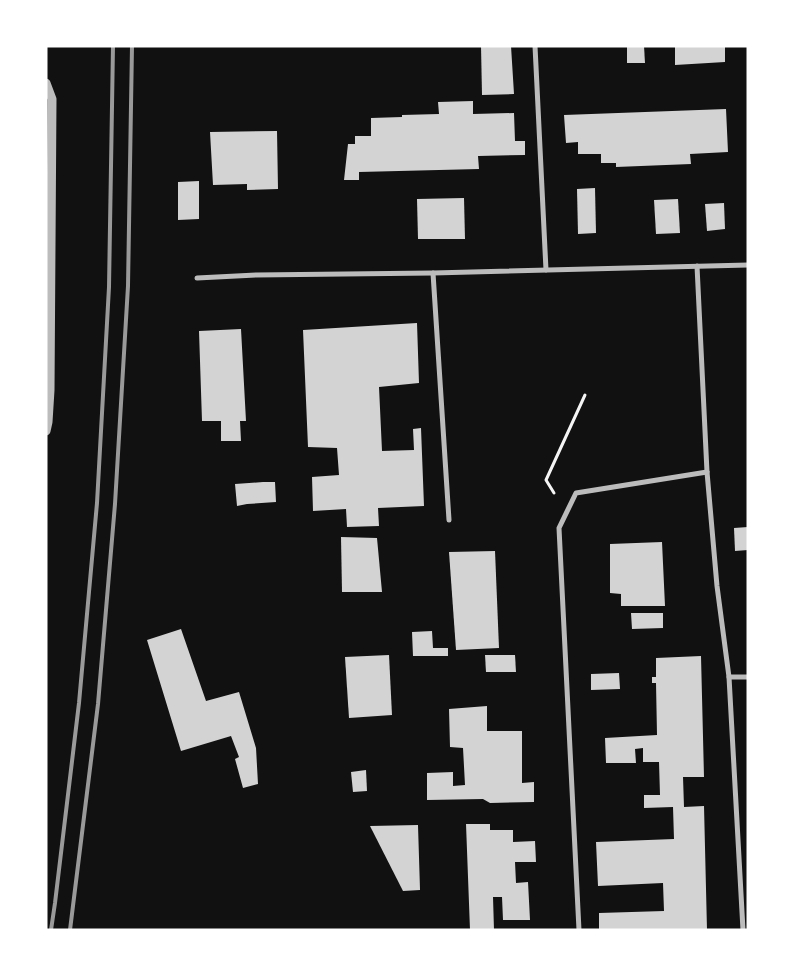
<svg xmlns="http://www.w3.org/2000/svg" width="794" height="976" viewBox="0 0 794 976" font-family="'Archivo Narrow',sans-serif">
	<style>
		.building { fill: #d3d3d3 }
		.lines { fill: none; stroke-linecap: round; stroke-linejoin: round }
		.path { stroke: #f5f5f5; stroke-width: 3 }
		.minor { stroke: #bcbcbc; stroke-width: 5 }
		.tertiary { stroke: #bcbcbc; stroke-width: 9 }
		.rail { stroke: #9a9a9a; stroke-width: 4 }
	</style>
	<rect width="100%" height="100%" fill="#111"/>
	<!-- building -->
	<g class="building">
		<polygon points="481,46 511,46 514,94 482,95"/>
		<polygon points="627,46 644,46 645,63 627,63"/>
		<polygon points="675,46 725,46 725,62 675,65"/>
		<polygon points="473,101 473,114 514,113 515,141 525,141 525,155 478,156 479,169 359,172 359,180 344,180 348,144 355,144 355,136 371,136 371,118 402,117 402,115 439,114 438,102"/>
		<polygon points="726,109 728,152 690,154 691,164 616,167 616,163 601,163 601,154 578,154 578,142 566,143 564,115"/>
		<polygon points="277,131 278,189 247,190 247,184 213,185 210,132"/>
		<polygon points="199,181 199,219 178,220 178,182"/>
		<polygon points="595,188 596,233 578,234 577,189"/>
		<polygon points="464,198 465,239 418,239 417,199"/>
		<polygon points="678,199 680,233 656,234 654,200"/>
		<polygon points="724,203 725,229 707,231 705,204"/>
		<polygon points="417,323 419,383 379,387 382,451 414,450 413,429 421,428 424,506 378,508 379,526 347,527 346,509 313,511 312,477 339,475 337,448 308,447 303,330"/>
		<polygon points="241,329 246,421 240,421 241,441 221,441 221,421 202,421 199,331"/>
		<polygon points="263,482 275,482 276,502 247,504 237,506 235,484"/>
		<polygon points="748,527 748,550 735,551 734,528"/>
		<polygon points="341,537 377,538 382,592 342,592"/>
		<polygon points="662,542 665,606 621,606 621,594 610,593 610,544"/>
		<polygon points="495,551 499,648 456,650 449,552"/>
		<polygon points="631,613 663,613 663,628 632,629"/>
		<polygon points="181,629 206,701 239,692 256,748 258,784 243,788 235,759 239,757 231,736 181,751 147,640"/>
		<polygon points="432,631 433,648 448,648 448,656 413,656 412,632"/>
		<polygon points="389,655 392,715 349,718 345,657"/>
		<polygon points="485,655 515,655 516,672 486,672"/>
		<polygon points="701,656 704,777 683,777 684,807 704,806 707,930 599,930 599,913 664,911 663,883 598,886 596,842 674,839 673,807 644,808 644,795 660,795 659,762 643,762 643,748 635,749 636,763 606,763 605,738 657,735 656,683 652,683 652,677 656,677 656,658"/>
		<polygon points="619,673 620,689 591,690 591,674"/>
		<polygon points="487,706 487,731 522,731 522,783 534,782 534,802 490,803 483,799 427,800 427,773 453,772 453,786 465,785 463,748 450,747 449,709"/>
		<polygon points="366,770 367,791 353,792 351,772"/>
		<polygon points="466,824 490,824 490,830 513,830 513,842 535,841 536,862 515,862 516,883 528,882 530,920 503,920 502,897 493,897 494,930 470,930"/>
		<polygon points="418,825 420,890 403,891 370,826"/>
	</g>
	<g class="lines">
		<!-- path -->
		<polyline class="path" points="554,493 546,480 585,395"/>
		<!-- minor -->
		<g class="minor">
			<polyline points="535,46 546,270"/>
			<polyline points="697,266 707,472 717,586 729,677 743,930"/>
			<polyline points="433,273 449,520"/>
			<polyline points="197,278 256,275 433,273 748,265"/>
			<polyline points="729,677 748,677"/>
			<polyline points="579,930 559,528 576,493 707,472"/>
		</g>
		<!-- tertiary -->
		<polyline class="tertiary" points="46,83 52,99 50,390 48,422 46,431"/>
		<!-- rail -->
		<g class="rail">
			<polyline points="51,930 55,903 79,703 97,503 109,287 113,46"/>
			<polyline points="70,930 98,704 115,504 128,286 132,46"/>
		</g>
	</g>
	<!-- border -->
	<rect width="794" height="976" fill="none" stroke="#ffffff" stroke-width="95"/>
</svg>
